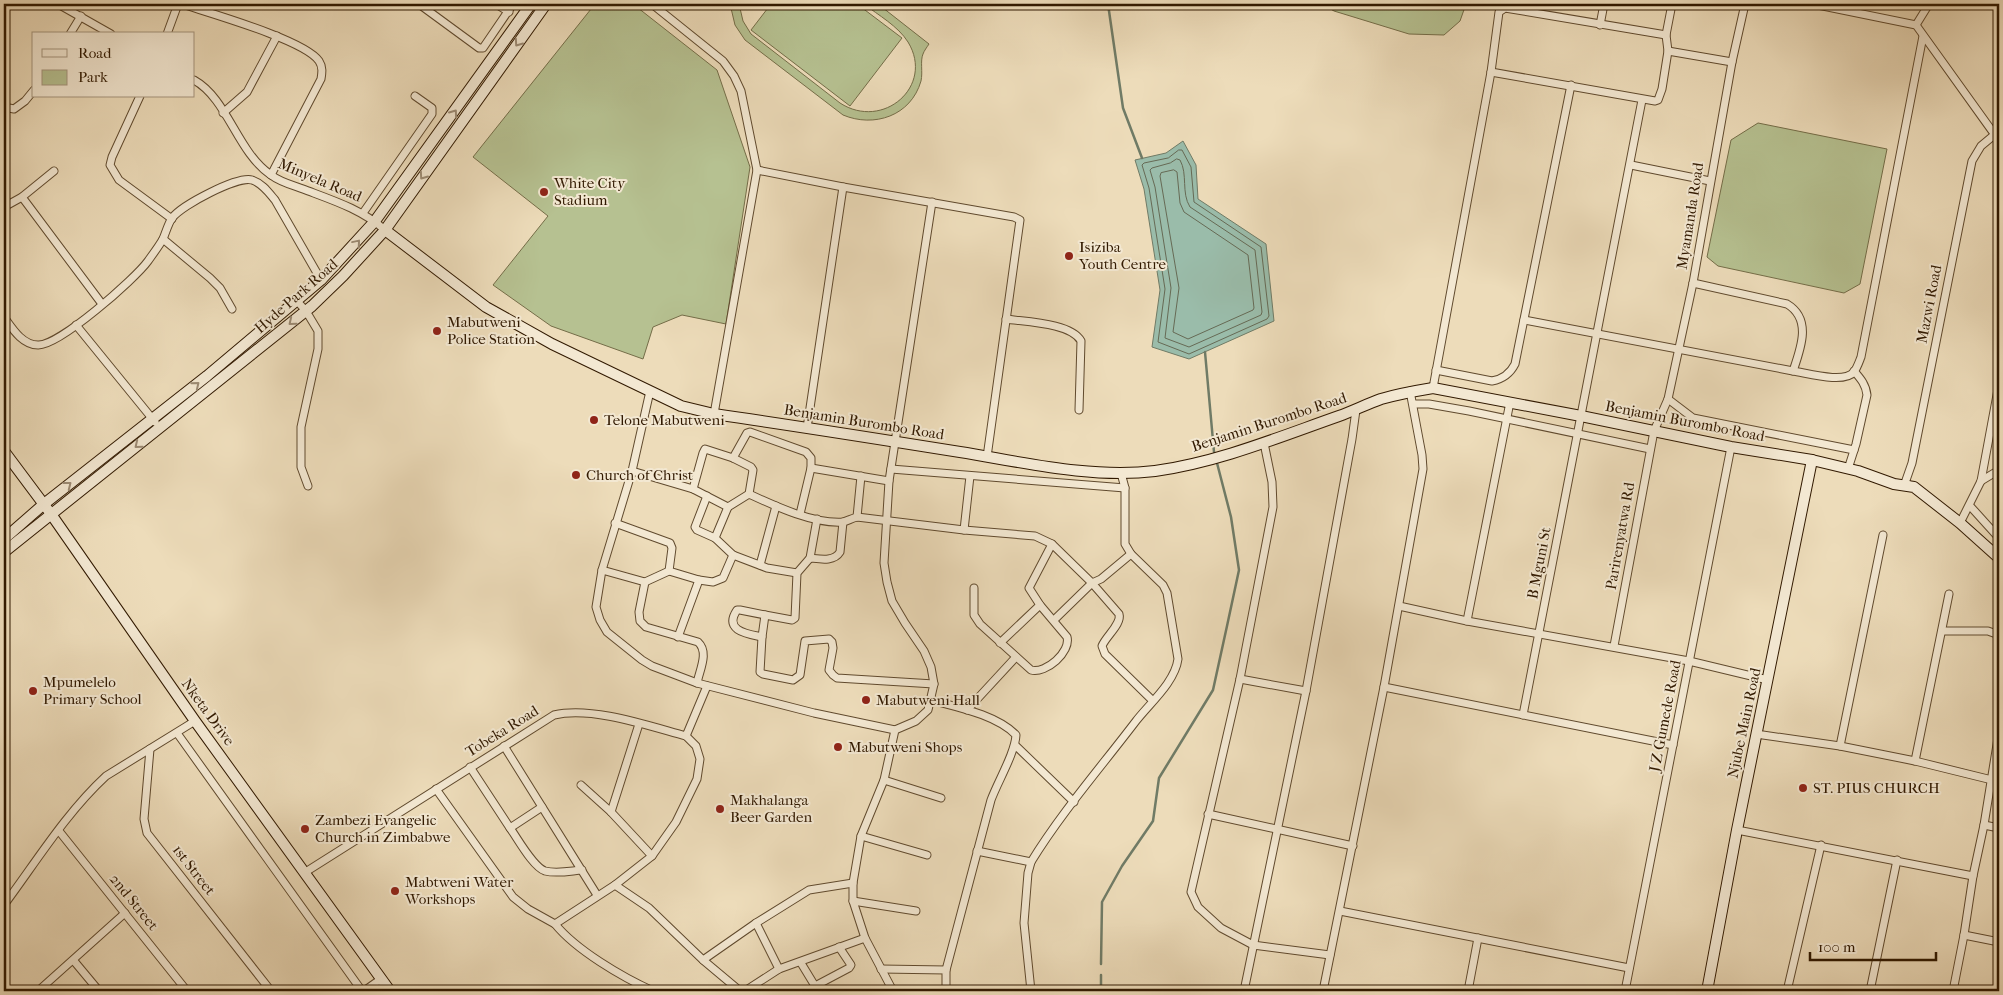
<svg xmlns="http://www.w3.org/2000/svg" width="2003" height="995" viewBox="0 0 2003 995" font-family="'IM FELL French Canon',serif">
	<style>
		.green { fill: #b6c191; stroke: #746d48 }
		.water { fill: #9abcaa; stroke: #707b66 }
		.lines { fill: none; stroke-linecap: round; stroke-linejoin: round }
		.shore { stroke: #666a55; stroke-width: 1 }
		.stream { stroke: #707b66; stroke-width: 2.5 }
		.street-casing { stroke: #604a2e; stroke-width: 9 }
		.secondary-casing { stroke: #311900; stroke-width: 12 }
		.street { stroke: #f3e8d2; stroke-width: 7 }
		.secondary { stroke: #f3e8d2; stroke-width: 10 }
		.oneway { stroke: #9c8b74 }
		.poi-dot { fill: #8f2418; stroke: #f3e8d2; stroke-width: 2 }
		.labels { text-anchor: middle; stroke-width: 4; stroke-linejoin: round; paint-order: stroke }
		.street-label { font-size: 15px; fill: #311900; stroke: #f3e8d2 }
		.poi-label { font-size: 15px; fill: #311900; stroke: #f3e8d2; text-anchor: start }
	</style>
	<rect width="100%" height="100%" fill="#eddcba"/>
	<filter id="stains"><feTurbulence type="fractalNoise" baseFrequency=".004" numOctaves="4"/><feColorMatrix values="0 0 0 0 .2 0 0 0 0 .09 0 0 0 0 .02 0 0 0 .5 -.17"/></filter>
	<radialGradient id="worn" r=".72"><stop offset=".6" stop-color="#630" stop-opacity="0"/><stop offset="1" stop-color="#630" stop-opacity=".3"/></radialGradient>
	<!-- green -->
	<g class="green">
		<polygon points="595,4 633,4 717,70 750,167 726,324 682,315 653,327 643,359 551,326 493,285 548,216 473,157"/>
		<path d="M730 4H739L743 21 751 34 840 103C883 131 935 86 908 42 898 26 878 15 864 4H878L929 44C927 47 924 51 923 54 920 61 923 72 921 81 911 116 874 128 843 115L745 40 735 25Z"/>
		<polygon points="771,4 857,4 902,38 850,106 751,30"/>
		<polygon points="1322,4 1466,4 1460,21 1444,35 1409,34 1334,11"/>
		<polygon points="1758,123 1887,149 1860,284 1844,293 1718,266 1707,257 1731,140"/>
	</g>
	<!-- water -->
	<polygon class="water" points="1183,141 1196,165 1198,199 1266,244 1274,321 1189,359 1152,347 1160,290 1144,189 1135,160 1166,153"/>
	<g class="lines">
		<!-- shore -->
		<g class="shore">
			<polygon points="1179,150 1182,150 1191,167 1194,202 1261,247 1269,316 1267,319 1189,354 1158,342 1165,289 1149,188 1142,165 1144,163 1168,158"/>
			<path d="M1177 159 1180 160C1188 174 1181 193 1190 207L1255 250 1262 312 1261 315 1189 347 1165 338 1171 288 1155 187 1150 170 1152 168 1170 163Z"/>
			<polygon points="1174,170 1177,172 1180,203 1184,212 1248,255 1254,308 1253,310 1188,339 1173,332 1179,288 1160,176 1161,173"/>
		</g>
		<!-- stream -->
		<g class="stream">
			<polyline points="1108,4 1123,108 1142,158"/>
			<polyline points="1205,352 1214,452"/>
			<polyline points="1101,964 1102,902 1122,866 1153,821 1159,778 1213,690 1227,626 1239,570 1231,517 1217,463"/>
			<polyline points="1101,991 1101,975"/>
		</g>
		<!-- street casing -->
		<g class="street-casing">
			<g id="street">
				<polyline points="58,4 111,34"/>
				<path d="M182 4C209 13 305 40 319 61 323 67 322 73 321 79L271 175"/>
				<polyline points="419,4 479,48 483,48 513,4"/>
				<polyline points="496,4 509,12"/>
				<polyline points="652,4 723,61 734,76 741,91 757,170 714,414"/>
				<polyline points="1813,4 1916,25 1995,135"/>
				<polyline points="1996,4 1999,9"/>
				<polyline points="1600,25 1604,4"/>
				<polyline points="1916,25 1929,4"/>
				<polyline points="70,34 81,16"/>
				<polyline points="167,34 178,4"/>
				<polyline points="1668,51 1732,62"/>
				<polyline points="1491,72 1655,101 1658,100 1662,89 1668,51 1666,35 1672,4"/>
				<path d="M194 80C228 99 237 152 271 175 280 182 292 185 303 189 332 200 361 209 385 230"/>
				<polyline points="140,96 112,157 110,165 119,180 172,219"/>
				<polyline points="4,107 14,109 25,101 34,90"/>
				<polyline points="223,113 247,92 277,36"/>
				<polyline points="1631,165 1710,181"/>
				<polyline points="757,170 843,187 1014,217 1020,220 987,457"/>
				<polyline points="22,197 102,304"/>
				<polyline points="4,207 22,197 54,171"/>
				<polyline points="363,213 432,114 432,108 415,96"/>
				<polyline points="163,239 210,278 220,288 232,309"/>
				<path d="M1693 283 1787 304C1812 319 1801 348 1793 371"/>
				<polyline points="297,301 306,311 318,331 318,349 301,427 301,467 308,486"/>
				<path d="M4 317C12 328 22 345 38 345 59 346 135 279 148 261 153 254 159 246 163 239 166 232 168 224 172 218 182 205 237 176 252 180 262 183 269 193 275 200L321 280"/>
				<path d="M1006 319C1026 322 1071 323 1081 341L1079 410"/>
				<path d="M1524 320 1793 371C1807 373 1844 384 1854 372 1857 368 1859 362 1861 357L1923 36"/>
				<polyline points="76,325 155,422"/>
				<path d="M1436 370 1492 381C1503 379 1510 374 1515 364L1571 85"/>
				<polyline points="1433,388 1491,72 1499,12 1505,8 1666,35"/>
				<polyline points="650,391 632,471 602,570 596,607 600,620 607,632 642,660 652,666 697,683 814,713 895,730"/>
				<polyline points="1668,399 1693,418 1854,450"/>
				<polyline points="1414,404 1429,404 1469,411 1650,449"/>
				<polyline points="807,428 843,187"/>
				<polyline points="1264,443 1272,482 1273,507 1240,679 1191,892 1198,907 1221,928 1253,945 1330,955"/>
				<polyline points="733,458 747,433 750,432 806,452 811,458 811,468 800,514"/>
				<polyline points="811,468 889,481"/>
				<polyline points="891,469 1125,488"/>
				<path d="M1848 469 1856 444 1867 395C1866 385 1861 379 1854 371"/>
				<path d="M632 471 693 489 728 507 749 494C775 506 813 524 843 522 847 521 853 518 857 517L964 530 1035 536 1052 544 1092 583 1101 579 1131 554"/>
				<polyline points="1981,481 1999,470"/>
				<polyline points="1911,486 1905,483 1912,463 1972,161 1981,146 1999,131"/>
				<polyline points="693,489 703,453 705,449 733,458 751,467 753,470 749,494"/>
				<polyline points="707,496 695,527 697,530 715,538"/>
				<polyline points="1970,506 1999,538"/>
				<polyline points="728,507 715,538 733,555 767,568 797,573"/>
				<polyline points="857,517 861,476"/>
				<polyline points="817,519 810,558 797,573 795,618 792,620 765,615 762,637 760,672 763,674 793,680 800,675 805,641 829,639 832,642 833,648 829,670 833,675 837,678 934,684"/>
				<polyline points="615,523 670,543 672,548 669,571 699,580 678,637"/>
				<polyline points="1960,523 1981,481 1999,384"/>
				<polyline points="964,530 970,476"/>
				<path d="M810 558C820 559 834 562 840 552L843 522"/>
				<polyline points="760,565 776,506"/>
				<path d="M602 570 645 582 639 612 640 621 646 627 698 642C709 652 700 669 697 683"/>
				<polyline points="699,580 713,582 723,578 733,555"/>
				<polyline points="645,582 669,571"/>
				<path d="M974 588V615L980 624 1031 670C1046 674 1071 652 1067 637L1040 605 1029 588 1052 544"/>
				<polyline points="1399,606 1467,621 1689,661 1768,680"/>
				<path d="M1054 620 1092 583 1119 614C1122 624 1106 636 1102 646L1105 654 1152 700"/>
				<polyline points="1467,621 1510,402"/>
				<polyline points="1942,631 1988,631 1999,635"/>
				<path d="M762 637C748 634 723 631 737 610H740L765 615"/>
				<polyline points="1000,643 1040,605"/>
				<polyline points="1614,646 1654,431 1668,399 1693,283 1732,62 1745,4"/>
				<polyline points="1240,679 1306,691"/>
				<polyline points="1384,687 1673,745"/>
				<path d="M931 700C957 707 997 715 1016 735 1015 753 998 781 991 800L946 970"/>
				<polyline points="967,710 1016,657"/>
				<polyline points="1523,715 1642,100"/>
				<polyline points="177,733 362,991"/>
				<polyline points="1756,734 1840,746 1915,761 1992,780"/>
				<polyline points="504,746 597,895"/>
				<polyline points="1016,746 1074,802"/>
				<polyline points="1840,746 1883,535"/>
				<polyline points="150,749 144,819 147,833 271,991"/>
				<polyline points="1915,761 1949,594"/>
				<polyline points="470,767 510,828 542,807"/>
				<polyline points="884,780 941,798"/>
				<polyline points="581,785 611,812 652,856"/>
				<polyline points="436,789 513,897 528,909 555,924 615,885 652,856 676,822 697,779 700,759 696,746 686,736"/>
				<polyline points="611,812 639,724"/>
				<polyline points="1208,814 1353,846"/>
				<polyline points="1984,825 1999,828"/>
				<path d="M510 828C518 839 533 867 545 871 557 874 570 871 582 870"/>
				<polyline points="1737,830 1973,876"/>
				<polyline points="59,831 187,991"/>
				<polyline points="861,836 927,855"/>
				<polyline points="977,851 1031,862"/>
				<path d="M304 873 554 715C592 706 649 726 686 736L707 686"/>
				<polyline points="615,885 649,908 703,960 740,991"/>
				<polyline points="853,901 916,911"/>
				<path d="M4 905C36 862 66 813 106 776L195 721"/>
				<polyline points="1340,911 1629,968"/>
				<polyline points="756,923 779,969"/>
				<path d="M555 924C576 950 622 977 653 991"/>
				<polyline points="1964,935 1999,942"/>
				<polyline points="703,960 756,923 809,890 853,883"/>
				<polyline points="74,961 99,991"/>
				<polyline points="801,963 815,986 815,991"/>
				<polyline points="881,969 946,970 946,991"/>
				<polyline points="815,986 849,968 851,965 839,947"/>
				<polyline points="38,991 125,913"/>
				<polyline points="364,991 381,979"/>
				<polyline points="745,991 779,969 865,938"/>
				<polyline points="893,991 865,938 853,901 853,883 861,836 884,780 895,730 916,721 928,710 934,684 931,667 924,651 905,623 892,601 887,582 884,563 889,481 932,202"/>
				<path d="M1031 991 1024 923 1028 873 1031 862C1061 813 1101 767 1136 721 1150 703 1175 682 1178 659L1167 593 1163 585 1131 554 1125 544V488L1121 473"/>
				<polyline points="1244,991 1306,691 1352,439 1356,410"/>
				<polyline points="1323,991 1384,687 1423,469 1422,455 1410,391"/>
				<polyline points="1468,991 1478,938"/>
				<polyline points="1625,991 1731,447"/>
				<polyline points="1787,991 1821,845"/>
				<polyline points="1870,991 1897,860"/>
				<polyline points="1953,991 1964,935 1973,876 1984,825 1999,732"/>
			</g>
		</g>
		<!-- secondary casing -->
		<g class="secondary-casing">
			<g id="secondary">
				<path d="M385 230 486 307 552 344 681 406 714 414C797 426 879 439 960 452 1022 462 1092 479 1155 471 1219 462 1279 437 1339 416 1353 411 1367 404 1381 399 1398 394 1415 391 1433 388L1581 416 1731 447 1812 460 1858 471 1894 484 1914 487 1960 523 1999 558"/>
				<polyline points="4,451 51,514 195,721 390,991"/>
				<polyline points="4,539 44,504 207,376 321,280 375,221 531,4"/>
				<polyline points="4,552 312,306 343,276 385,230 546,4"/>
				<polyline points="1707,991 1737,830 1812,460"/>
			</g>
		</g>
		<!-- street -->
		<use href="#street" class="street"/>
		<!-- secondary -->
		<use href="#secondary" class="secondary"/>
	</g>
	<!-- one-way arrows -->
	<defs><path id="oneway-chevron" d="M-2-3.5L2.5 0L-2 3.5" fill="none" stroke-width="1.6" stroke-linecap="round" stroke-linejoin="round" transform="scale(1.25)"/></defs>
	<g class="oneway">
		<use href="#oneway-chevron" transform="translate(518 43) rotate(125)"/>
		<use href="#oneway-chevron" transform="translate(454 113) rotate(-54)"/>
		<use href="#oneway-chevron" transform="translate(423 176) rotate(125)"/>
		<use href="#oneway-chevron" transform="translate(357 243) rotate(-50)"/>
		<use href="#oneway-chevron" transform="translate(292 322) rotate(141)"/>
		<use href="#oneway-chevron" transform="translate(196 385) rotate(-39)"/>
		<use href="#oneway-chevron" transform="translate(138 445) rotate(141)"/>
		<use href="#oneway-chevron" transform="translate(68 485) rotate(-38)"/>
	</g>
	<!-- markers -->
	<g class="poi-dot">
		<circle cx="544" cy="192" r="5"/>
		<circle cx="1069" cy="256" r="5"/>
		<circle cx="437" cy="331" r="5"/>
		<circle cx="594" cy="420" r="5"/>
		<circle cx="576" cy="475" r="5"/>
		<circle cx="33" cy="691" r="5"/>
		<circle cx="866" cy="700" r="5"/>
		<circle cx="838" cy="747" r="5"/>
		<circle cx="1803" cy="788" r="5"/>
		<circle cx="720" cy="809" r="5"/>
		<circle cx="305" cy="829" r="5"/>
		<circle cx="395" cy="891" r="5"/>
	</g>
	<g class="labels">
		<!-- street labels -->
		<g class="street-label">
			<text transform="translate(320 180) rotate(23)" y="5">Minyela Road</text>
			<text transform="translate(1690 216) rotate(-81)" y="5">Myamanda Road</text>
			<text transform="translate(296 296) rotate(-41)" y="5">Hyde Park Road</text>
			<text transform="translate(1929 304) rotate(-79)" y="5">Mazwi Road</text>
			<text transform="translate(1685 421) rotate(11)" y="5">Benjamin Burombo Road</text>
			<text transform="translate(864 422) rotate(9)" y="5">Benjamin Burombo Road</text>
			<text transform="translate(1269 422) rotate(-18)" y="5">Benjamin Burombo Road</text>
			<text transform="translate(1620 536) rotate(-80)" y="5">Parirenyatwa Rd</text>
			<text transform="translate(1539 563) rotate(-79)" y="5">B Mguni St</text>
			<text transform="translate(208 712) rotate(54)" y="5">Nketa Drive</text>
			<text transform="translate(1665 716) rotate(-79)" y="5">J Z Gumede Road</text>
			<text transform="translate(1744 723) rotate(-78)" y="5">Njube Main Road</text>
			<text transform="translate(502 731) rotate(-32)" y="5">Tobeka Road</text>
			<text transform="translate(194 870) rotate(52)" y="5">1st Street</text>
			<text transform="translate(134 902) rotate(51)" y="5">2nd Street</text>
		</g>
		<!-- poi labels -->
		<g class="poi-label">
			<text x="554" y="188">White City<tspan x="554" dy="17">Stadium</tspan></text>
			<text x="1079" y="252">Isiziba<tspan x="1079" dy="17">Youth Centre</tspan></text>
			<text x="447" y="327">Mabutweni<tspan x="447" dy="17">Police Station</tspan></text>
			<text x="604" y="425">Telone Mabutweni</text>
			<text x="586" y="480">Church of Christ</text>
			<text x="43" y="687">Mpumelelo<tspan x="43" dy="17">Primary School</tspan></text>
			<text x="876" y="705">Mabutweni Hall</text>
			<text x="848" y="752">Mabutweni Shops</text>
			<text x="1813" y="793">ST. PIUS CHURCH</text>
			<text x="730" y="805">Makhalanga<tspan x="730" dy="17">Beer Garden</tspan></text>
			<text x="315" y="825">Zambezi Evangelic<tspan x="315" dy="17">Church in Zimbabwe</tspan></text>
			<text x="405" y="887">Mabtweni Water<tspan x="405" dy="17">Workshops</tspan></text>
		</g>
	</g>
	<!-- margin -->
	<rect width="2003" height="995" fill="none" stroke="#eddcba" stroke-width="20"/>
	<rect x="5" y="5" width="1993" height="985" fill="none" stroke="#311900" stroke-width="2.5"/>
	<rect x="10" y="10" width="1983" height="975" fill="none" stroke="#311900"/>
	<!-- legend -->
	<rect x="32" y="32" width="162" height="65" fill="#f3e8d2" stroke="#a5957e"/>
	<rect x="42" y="49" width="25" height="8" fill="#f3e8d2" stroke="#a5957e"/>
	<text x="78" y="58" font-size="15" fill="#311900">Road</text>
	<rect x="42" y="70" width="25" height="15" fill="#b6c191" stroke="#a5957e"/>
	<text x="78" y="82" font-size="15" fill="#311900">Park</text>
	<!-- scale -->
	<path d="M1810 952v8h126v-8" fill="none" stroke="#311900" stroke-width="2.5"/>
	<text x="1818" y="952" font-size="15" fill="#311900" stroke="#f3e8d2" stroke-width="4" paint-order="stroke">100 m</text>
	<rect width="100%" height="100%" filter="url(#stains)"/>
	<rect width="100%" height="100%" fill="url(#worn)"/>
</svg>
